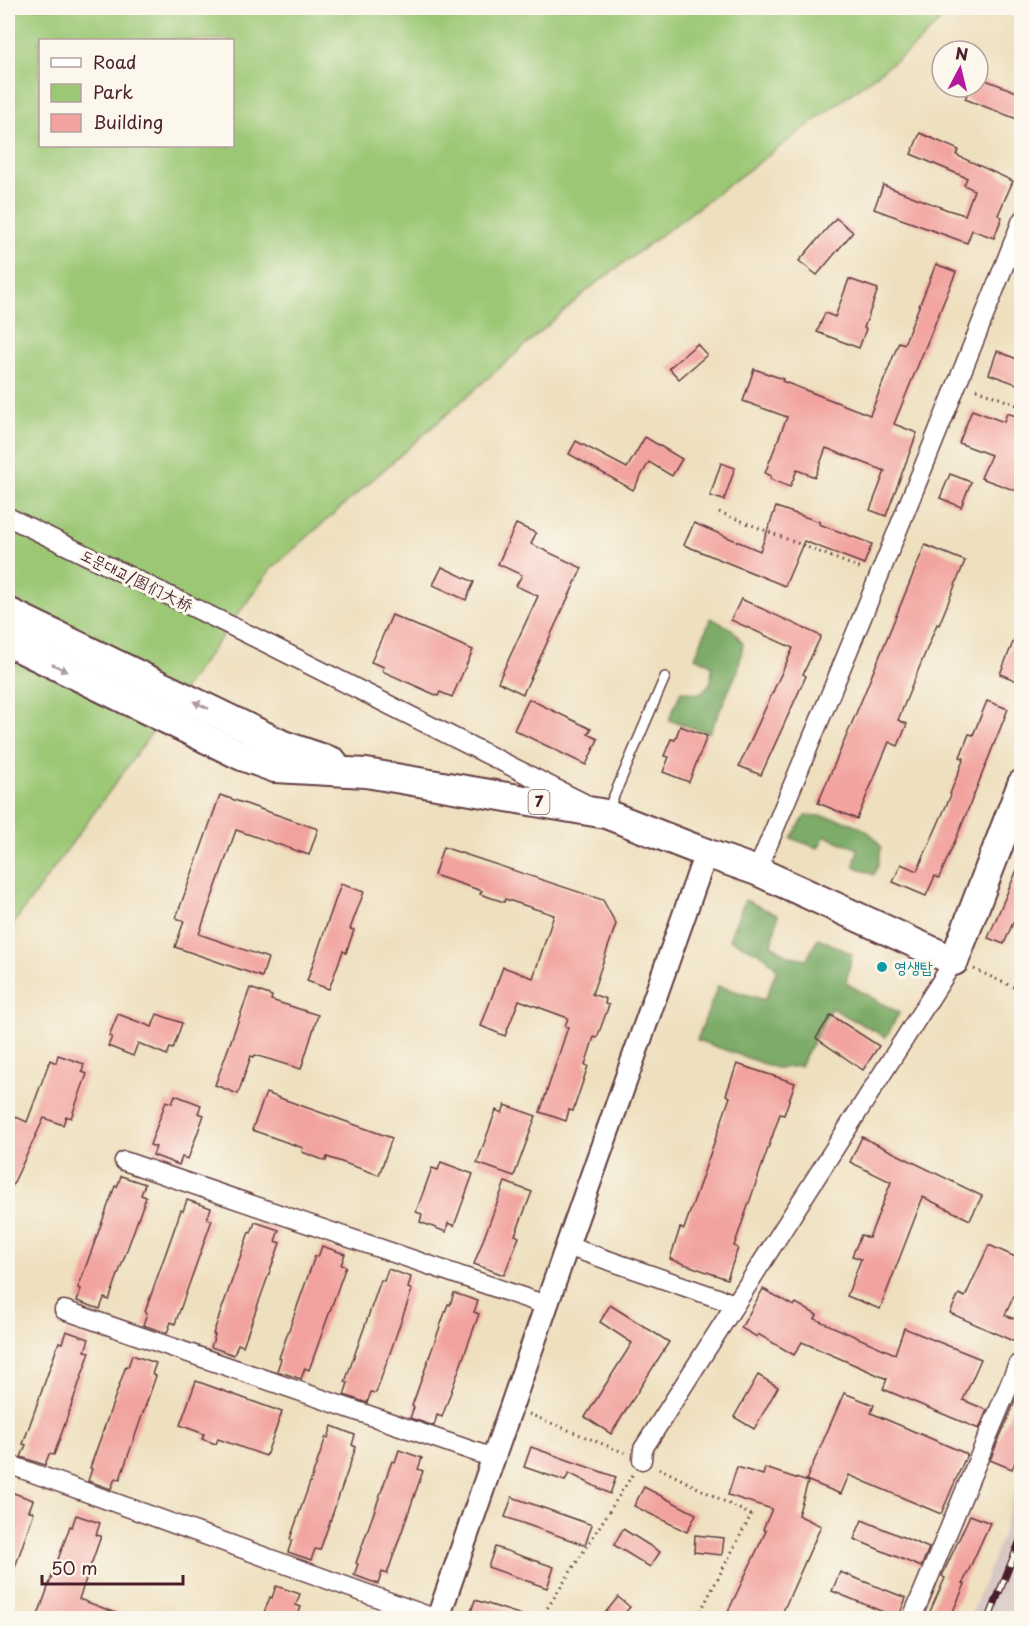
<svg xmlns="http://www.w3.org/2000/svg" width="1029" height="1626" viewBox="0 0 1029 1626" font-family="'Playpen Sans','LXGW WenKai TC','Poor Story',sans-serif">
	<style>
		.industrial { fill: #d1bfbd }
		.green { fill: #9cc876; stroke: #737450; stroke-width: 1.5; fill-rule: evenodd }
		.forest { fill: #7dac67; stroke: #646649; stroke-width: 1.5 }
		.building { fill: #f2a39f }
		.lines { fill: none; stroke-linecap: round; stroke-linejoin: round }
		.service-casing { stroke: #633c41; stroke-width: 12 }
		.minor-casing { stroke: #633c41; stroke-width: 21 }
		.tertiary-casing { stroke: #633c41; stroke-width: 26 }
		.primary-casing { stroke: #633c41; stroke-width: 32 }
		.path { stroke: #633c41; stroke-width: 3; stroke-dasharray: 1.5 4.5; stroke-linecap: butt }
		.service { stroke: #fff; stroke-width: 9 }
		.minor { stroke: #fff; stroke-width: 18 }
		.tertiary { stroke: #fff; stroke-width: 22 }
		.primary { stroke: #fff; stroke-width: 28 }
		.rail-casing { stroke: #4a1f2b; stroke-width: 7 }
		.rail { stroke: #fbf7ec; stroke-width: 4.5; stroke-dasharray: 14; stroke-linecap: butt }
		.oneway { fill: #ae9aa0 }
		.culture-dot { fill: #0f9aa8; stroke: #fbf7ec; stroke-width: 2 }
		.labels { text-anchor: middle; stroke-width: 6; stroke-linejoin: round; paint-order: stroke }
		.shield { fill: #fbf7ec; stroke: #7f6065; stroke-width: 1.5 }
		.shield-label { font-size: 15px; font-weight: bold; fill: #4a1f2b }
		.street-label { font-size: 16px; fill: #4a1f2b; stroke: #fbf7ec }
		.culture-label { font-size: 16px; fill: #0d838f; stroke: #fbf7ec; text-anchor: start }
	</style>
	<rect width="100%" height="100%" fill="#fbf7ec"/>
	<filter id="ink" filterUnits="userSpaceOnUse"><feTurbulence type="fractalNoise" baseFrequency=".0167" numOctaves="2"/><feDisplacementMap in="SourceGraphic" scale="12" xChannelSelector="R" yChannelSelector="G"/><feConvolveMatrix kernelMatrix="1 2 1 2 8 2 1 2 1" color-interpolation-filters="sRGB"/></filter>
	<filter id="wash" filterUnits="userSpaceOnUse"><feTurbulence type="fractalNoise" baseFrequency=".008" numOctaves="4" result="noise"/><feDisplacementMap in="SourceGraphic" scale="24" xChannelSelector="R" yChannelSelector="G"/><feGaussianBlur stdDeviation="1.35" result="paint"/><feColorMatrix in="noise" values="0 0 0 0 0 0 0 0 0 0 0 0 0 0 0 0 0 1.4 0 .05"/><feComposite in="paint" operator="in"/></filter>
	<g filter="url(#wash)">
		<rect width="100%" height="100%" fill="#eedfbe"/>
		<!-- industrial -->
		<polygon class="industrial" points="1021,1470 1021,1618 970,1618 1001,1538"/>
		<!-- green -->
		<path class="green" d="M8 8H953L915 46 590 288 270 570 8 931ZM40 40H232V146H40Z"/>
		<!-- forest -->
		<g class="forest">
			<polygon points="711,618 733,630 743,644 738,670 715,721 709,733 669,720 681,691 701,694 711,682 712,667 709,663 695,657"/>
			<path d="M806 815C828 816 854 820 872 835 875 838 878 843 881 847L878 865 874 875 854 866 858 849 825 836 818 848 791 838Z"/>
			<polygon points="745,900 778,915 772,945 788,956 807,959 818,938 852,954 846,983 899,1013 886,1037 831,1008 800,1066 776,1068 697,1040 718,986 765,1000 777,969 764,955 729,939"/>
		</g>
		<g id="blocks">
			<!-- building -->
			<g class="building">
				<polygon points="978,77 1022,94 1022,121 965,99 970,87 978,87"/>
				<polygon points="920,133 959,150 956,155 1013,181 998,215 1002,217 994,238 972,230 967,243 874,209 883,185 948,210 965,215 974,190 964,185 967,178 911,154"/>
				<polygon points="836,218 853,232 817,275 799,261"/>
				<polygon points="936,264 956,272 894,424 917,433 886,516 870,510 885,471 826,448 815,477 797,470 790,487 770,479 771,476 765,473 787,417 743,401 754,369 783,379 782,381 870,415 899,342 904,344"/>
				<polygon points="849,279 878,289 864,328 866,329 859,348 817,332 825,313 835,317"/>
				<polygon points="697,344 707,355 679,379 669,368"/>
				<polygon points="997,351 1022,361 1022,386 989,374"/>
				<polygon points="972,410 1004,422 1007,413 1022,418 1022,493 981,478 991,455 959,443"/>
				<polygon points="645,437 682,459 672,476 649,462 633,490 569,454 576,441 627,468"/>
				<polygon points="721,463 735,468 724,500 710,496"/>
				<polygon points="950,474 971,482 961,507 940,498"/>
				<polygon points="776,507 820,522 819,524 872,544 864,564 804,541 785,586 684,545 694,523 760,551"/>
				<polygon points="516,524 536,533 531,544 582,568 523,694 498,682 538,596 516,586 522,575 498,564"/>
				<polygon points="925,545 965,561 939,625 937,624 898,720 907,724 898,746 889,742 857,819 818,803 865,692"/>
				<polygon points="442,567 474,582 466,600 433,585"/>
				<polygon points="741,599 821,636 803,674 806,676 761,775 739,766 793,648 731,620"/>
				<polygon points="392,615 473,650 452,697 440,692 438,696 382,671 384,667 371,662"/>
				<polygon points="1021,623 1022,623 1022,683 1000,674"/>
				<polygon points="529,699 591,729 588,734 598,739 586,765 514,730"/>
				<polygon points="987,701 1008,709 961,827 939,878 935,876 926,896 893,882 901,864 917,871 951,795 950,794 964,758 960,757 969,734 973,735"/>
				<polygon points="680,726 707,736 689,782 663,772 669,757 664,756 671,739 675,740"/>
				<polygon points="220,795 318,829 309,855 236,830 199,934 268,958 262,977 175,947 184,921 176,918"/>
				<polygon points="443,847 603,900 616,924 592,994 606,999 605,1004 609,1005 597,1038 594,1037 585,1065 588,1066 573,1111 569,1110 566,1121 540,1112 568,1027 565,1026 568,1018 519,1000 505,1036 481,1026 503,967 533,978 554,915 505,899 504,902 480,894 482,891 434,875"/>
				<polygon points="1022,858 1022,901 1004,944 988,938"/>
				<polygon points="341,884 364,892 350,929 354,930 346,953 343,951 329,989 307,981"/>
				<polygon points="250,988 272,996 271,1000 318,1015 301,1069 255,1055 254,1057 251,1056 238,1094 215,1085"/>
				<polygon points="118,1014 152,1027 157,1014 182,1023 173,1049 170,1048 167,1055 138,1043 133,1056 108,1046 112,1037 109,1036"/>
				<polygon points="831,1015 879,1046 863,1070 816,1038"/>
				<polygon points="58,1055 84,1064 82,1072 87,1074 71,1118 66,1116 63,1125 44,1118 8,1195 8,1131 14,1116 27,1122 50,1060 56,1063"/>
				<polygon points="737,1064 795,1083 784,1115 780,1114 734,1246 738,1248 727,1279 670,1259 680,1228 684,1229 730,1097 726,1095"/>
				<polygon points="266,1093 392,1138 379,1175 327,1157 326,1161 302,1152 303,1148 252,1130"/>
				<polygon points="175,1095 201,1105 198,1113 204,1115 188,1159 182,1157 179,1165 153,1155 156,1147 150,1145 166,1101 172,1103"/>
				<polygon points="505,1105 536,1116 514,1176 477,1163 496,1110 502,1113"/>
				<polygon points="862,1137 982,1196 970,1220 923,1197 880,1309 847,1296 861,1259 852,1256 861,1235 869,1238 891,1182 850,1162"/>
				<polygon points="441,1162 473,1174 454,1226 448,1223 446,1232 420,1222 422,1214 416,1212 432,1168 438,1170"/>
				<polygon points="121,1176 145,1184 141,1195 146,1197 109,1300 104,1298 100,1309 77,1301 81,1289 78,1288 115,1186 117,1187"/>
				<polygon points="505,1182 532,1192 515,1235 519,1237 504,1275 474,1264"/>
				<polygon points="187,1200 211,1208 207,1219 212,1220 175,1324 171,1322 167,1333 143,1325 147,1313 145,1312 181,1210 183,1211"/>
				<polygon points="255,1222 279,1230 275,1241 280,1243 243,1346 238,1344 234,1355 211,1347 215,1335 213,1334 249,1232 251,1233"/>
				<polygon points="989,1245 1022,1260 1022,1279 1005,1315 1022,1322 1022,1328 1015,1342 950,1313 959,1294 965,1297"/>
				<polygon points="322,1246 345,1254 341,1265 346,1266 309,1370 305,1368 301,1379 277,1371 281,1359 279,1358 315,1256 318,1257"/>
				<polygon points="388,1269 411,1277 408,1288 412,1290 376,1393 371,1392 367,1403 344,1395 348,1383 345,1382 381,1280 384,1281"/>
				<polygon points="763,1289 794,1306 796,1303 817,1315 815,1319 895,1354 904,1328 981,1359 963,1400 987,1410 979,1429 883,1389 887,1379 802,1342 794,1355 758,1334 757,1337 741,1328"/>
				<polygon points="454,1293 478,1301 474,1312 479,1314 442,1417 437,1415 434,1426 410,1418 414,1407 412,1406 448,1304 450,1305"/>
				<polygon points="610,1305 669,1342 611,1434 585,1417 632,1343 600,1322"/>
				<polygon points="66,1331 89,1339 85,1351 90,1352 54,1455 49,1454 45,1465 21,1457 26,1445 23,1444 59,1342 62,1343"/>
				<polygon points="132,1355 156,1363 152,1374 156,1376 120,1479 115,1478 111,1489 88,1481 92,1469 90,1468 126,1366 128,1367"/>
				<polygon points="758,1375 778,1387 754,1429 734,1417"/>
				<polygon points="196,1381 282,1412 266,1456 218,1439 216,1444 202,1439 204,1434 180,1425"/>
				<polygon points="1022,1385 1022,1447 1012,1469 990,1460"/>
				<polygon points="844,1393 874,1405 871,1413 967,1454 941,1514 849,1475 841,1494 806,1480"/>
				<polygon points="332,1426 355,1435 352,1445 356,1447 320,1550 315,1549 311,1560 288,1552 292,1540 290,1539 326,1437 328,1438"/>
				<polygon points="531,1447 616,1477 610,1494 569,1473 565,1481 524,1467"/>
				<polygon points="399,1450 422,1458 418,1469 423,1471 387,1574 382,1572 378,1584 354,1575 358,1564 356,1563 392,1461 395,1462"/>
				<polygon points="737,1467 763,1475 765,1468 808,1482 798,1515 821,1526 780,1618 725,1618 766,1531 763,1529 772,1509 728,1495"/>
				<polygon points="644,1487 696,1514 687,1532 634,1506"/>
				<polygon points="8,1491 33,1500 29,1511 34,1512 10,1582 8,1581"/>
				<polygon points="512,1497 592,1525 585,1545 505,1517"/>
				<polygon points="76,1515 100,1523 96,1535 101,1536 79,1599 127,1617 126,1618 37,1618 70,1526 72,1527"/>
				<polygon points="970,1515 990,1523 963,1583 965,1584 950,1618 927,1618 945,1578 942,1576"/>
				<polygon points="862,1520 929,1548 921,1567 854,1539"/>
				<polygon points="623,1529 660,1552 650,1567 614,1545"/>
				<polygon points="695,1535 724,1538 722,1555 694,1552"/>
				<polygon points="495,1547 554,1567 547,1588 488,1567"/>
				<polygon points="840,1572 906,1598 898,1618 832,1591"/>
				<polygon points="276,1586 300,1594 296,1605 301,1607 297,1618 262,1618 270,1597 272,1598"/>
				<polygon points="618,1597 630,1607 620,1618 601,1618"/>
				<polygon points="475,1600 522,1615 522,1618 469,1618"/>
			</g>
		</g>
	</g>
	<g filter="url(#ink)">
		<use href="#blocks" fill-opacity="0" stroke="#633c41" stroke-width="1.5"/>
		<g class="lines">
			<!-- service casing -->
			<g class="service-casing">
				<polyline id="service" points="607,812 665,677"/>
			</g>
			<!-- minor casing -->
			<g class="minor-casing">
				<g id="minor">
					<polyline points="8,517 266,643 584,803"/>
					<path d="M757 871C847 655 937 438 1022 220"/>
					<polyline points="124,1161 546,1305"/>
					<polyline points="567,1246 735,1304"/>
					<polyline points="64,1310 493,1458"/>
					<polyline points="642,1460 643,1449 954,961"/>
					<polyline points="8,1464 434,1618"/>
					<polyline points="912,1618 1018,1364"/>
				</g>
			</g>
			<!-- tertiary casing -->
			<g class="tertiary-casing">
				<polyline id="tertiary" points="438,1618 567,1246 706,853"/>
			</g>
			<!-- primary casing -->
			<g class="primary-casing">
				<g id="primary">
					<polyline points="8,612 283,745 333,762"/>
					<polyline points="8,642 242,756 275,768 366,773 606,814 706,853 757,871 954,961 1022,784"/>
				</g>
			</g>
			<!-- path -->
			<g class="path">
				<polyline points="976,389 1022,407"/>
				<polyline points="719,512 862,569"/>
				<polyline points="974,969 1022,991"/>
				<polyline points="529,1414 625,1453"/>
				<polyline points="659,1468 751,1515 697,1618"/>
				<polyline points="541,1618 633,1474"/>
			</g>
			<!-- service -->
			<use href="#service" class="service"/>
			<!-- minor -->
			<use href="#minor" class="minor"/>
			<!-- tertiary -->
			<use href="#tertiary" class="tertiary"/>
			<!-- primary -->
			<use href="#primary" class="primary"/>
			<!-- rail casing -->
			<g class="rail-casing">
				<polyline id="rail" points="989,1618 1022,1535"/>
			</g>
			<!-- rail -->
			<use href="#rail" class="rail"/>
		</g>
		<!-- one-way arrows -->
		<defs><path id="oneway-solid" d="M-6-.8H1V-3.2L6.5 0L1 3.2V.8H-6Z" transform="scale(1.5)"/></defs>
		<g class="oneway">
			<use href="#oneway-solid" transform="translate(60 668) rotate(26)"/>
			<use href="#oneway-solid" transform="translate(201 705) rotate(-154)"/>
		</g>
	</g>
	<!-- markers -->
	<circle class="culture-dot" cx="882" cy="967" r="6"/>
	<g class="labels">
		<!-- shield labels -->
		<rect class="shield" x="528.5" y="790" width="21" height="24" rx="4.5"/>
		<g class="shield-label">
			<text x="539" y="807">7</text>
		</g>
		<!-- street labels -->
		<g class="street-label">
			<text transform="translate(137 580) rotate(26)" y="6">도문대교/图们大桥</text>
		</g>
		<!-- culture labels -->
		<g class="culture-label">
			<text x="894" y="973">영생탑</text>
		</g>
	</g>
	<!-- margin -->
	<rect width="1029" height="1626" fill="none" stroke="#fbf7ec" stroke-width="30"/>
	<!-- legend -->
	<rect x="39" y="39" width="195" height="108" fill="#fbf7ec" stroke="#b4a19f" stroke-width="1.5"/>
	<rect x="51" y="58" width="30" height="9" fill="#ffffff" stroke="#b4a19f" stroke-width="1.5"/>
	<text x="93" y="69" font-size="18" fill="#4a1f2b">Road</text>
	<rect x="51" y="84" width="30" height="18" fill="#9cc876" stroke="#b4a19f" stroke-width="1.5"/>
	<text x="93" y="99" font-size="18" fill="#4a1f2b">Park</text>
	<rect x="51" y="114" width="30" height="18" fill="#f2a39f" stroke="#b4a19f" stroke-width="1.5"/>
	<text x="93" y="129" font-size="18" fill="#4a1f2b">Building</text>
	<!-- north arrow -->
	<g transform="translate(960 69) rotate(7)"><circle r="28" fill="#fbf7ec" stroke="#b4a19f" stroke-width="1.5"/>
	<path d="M0-4.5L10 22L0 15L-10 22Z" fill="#b5179e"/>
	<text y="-9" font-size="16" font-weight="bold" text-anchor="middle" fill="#4a1f2b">N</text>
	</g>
	<!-- scale -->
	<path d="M42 1575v9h141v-9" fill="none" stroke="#4a1f2b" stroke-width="3"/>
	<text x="51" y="1575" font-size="18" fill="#4a1f2b" stroke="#fbf7ec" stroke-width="4.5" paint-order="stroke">50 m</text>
</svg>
